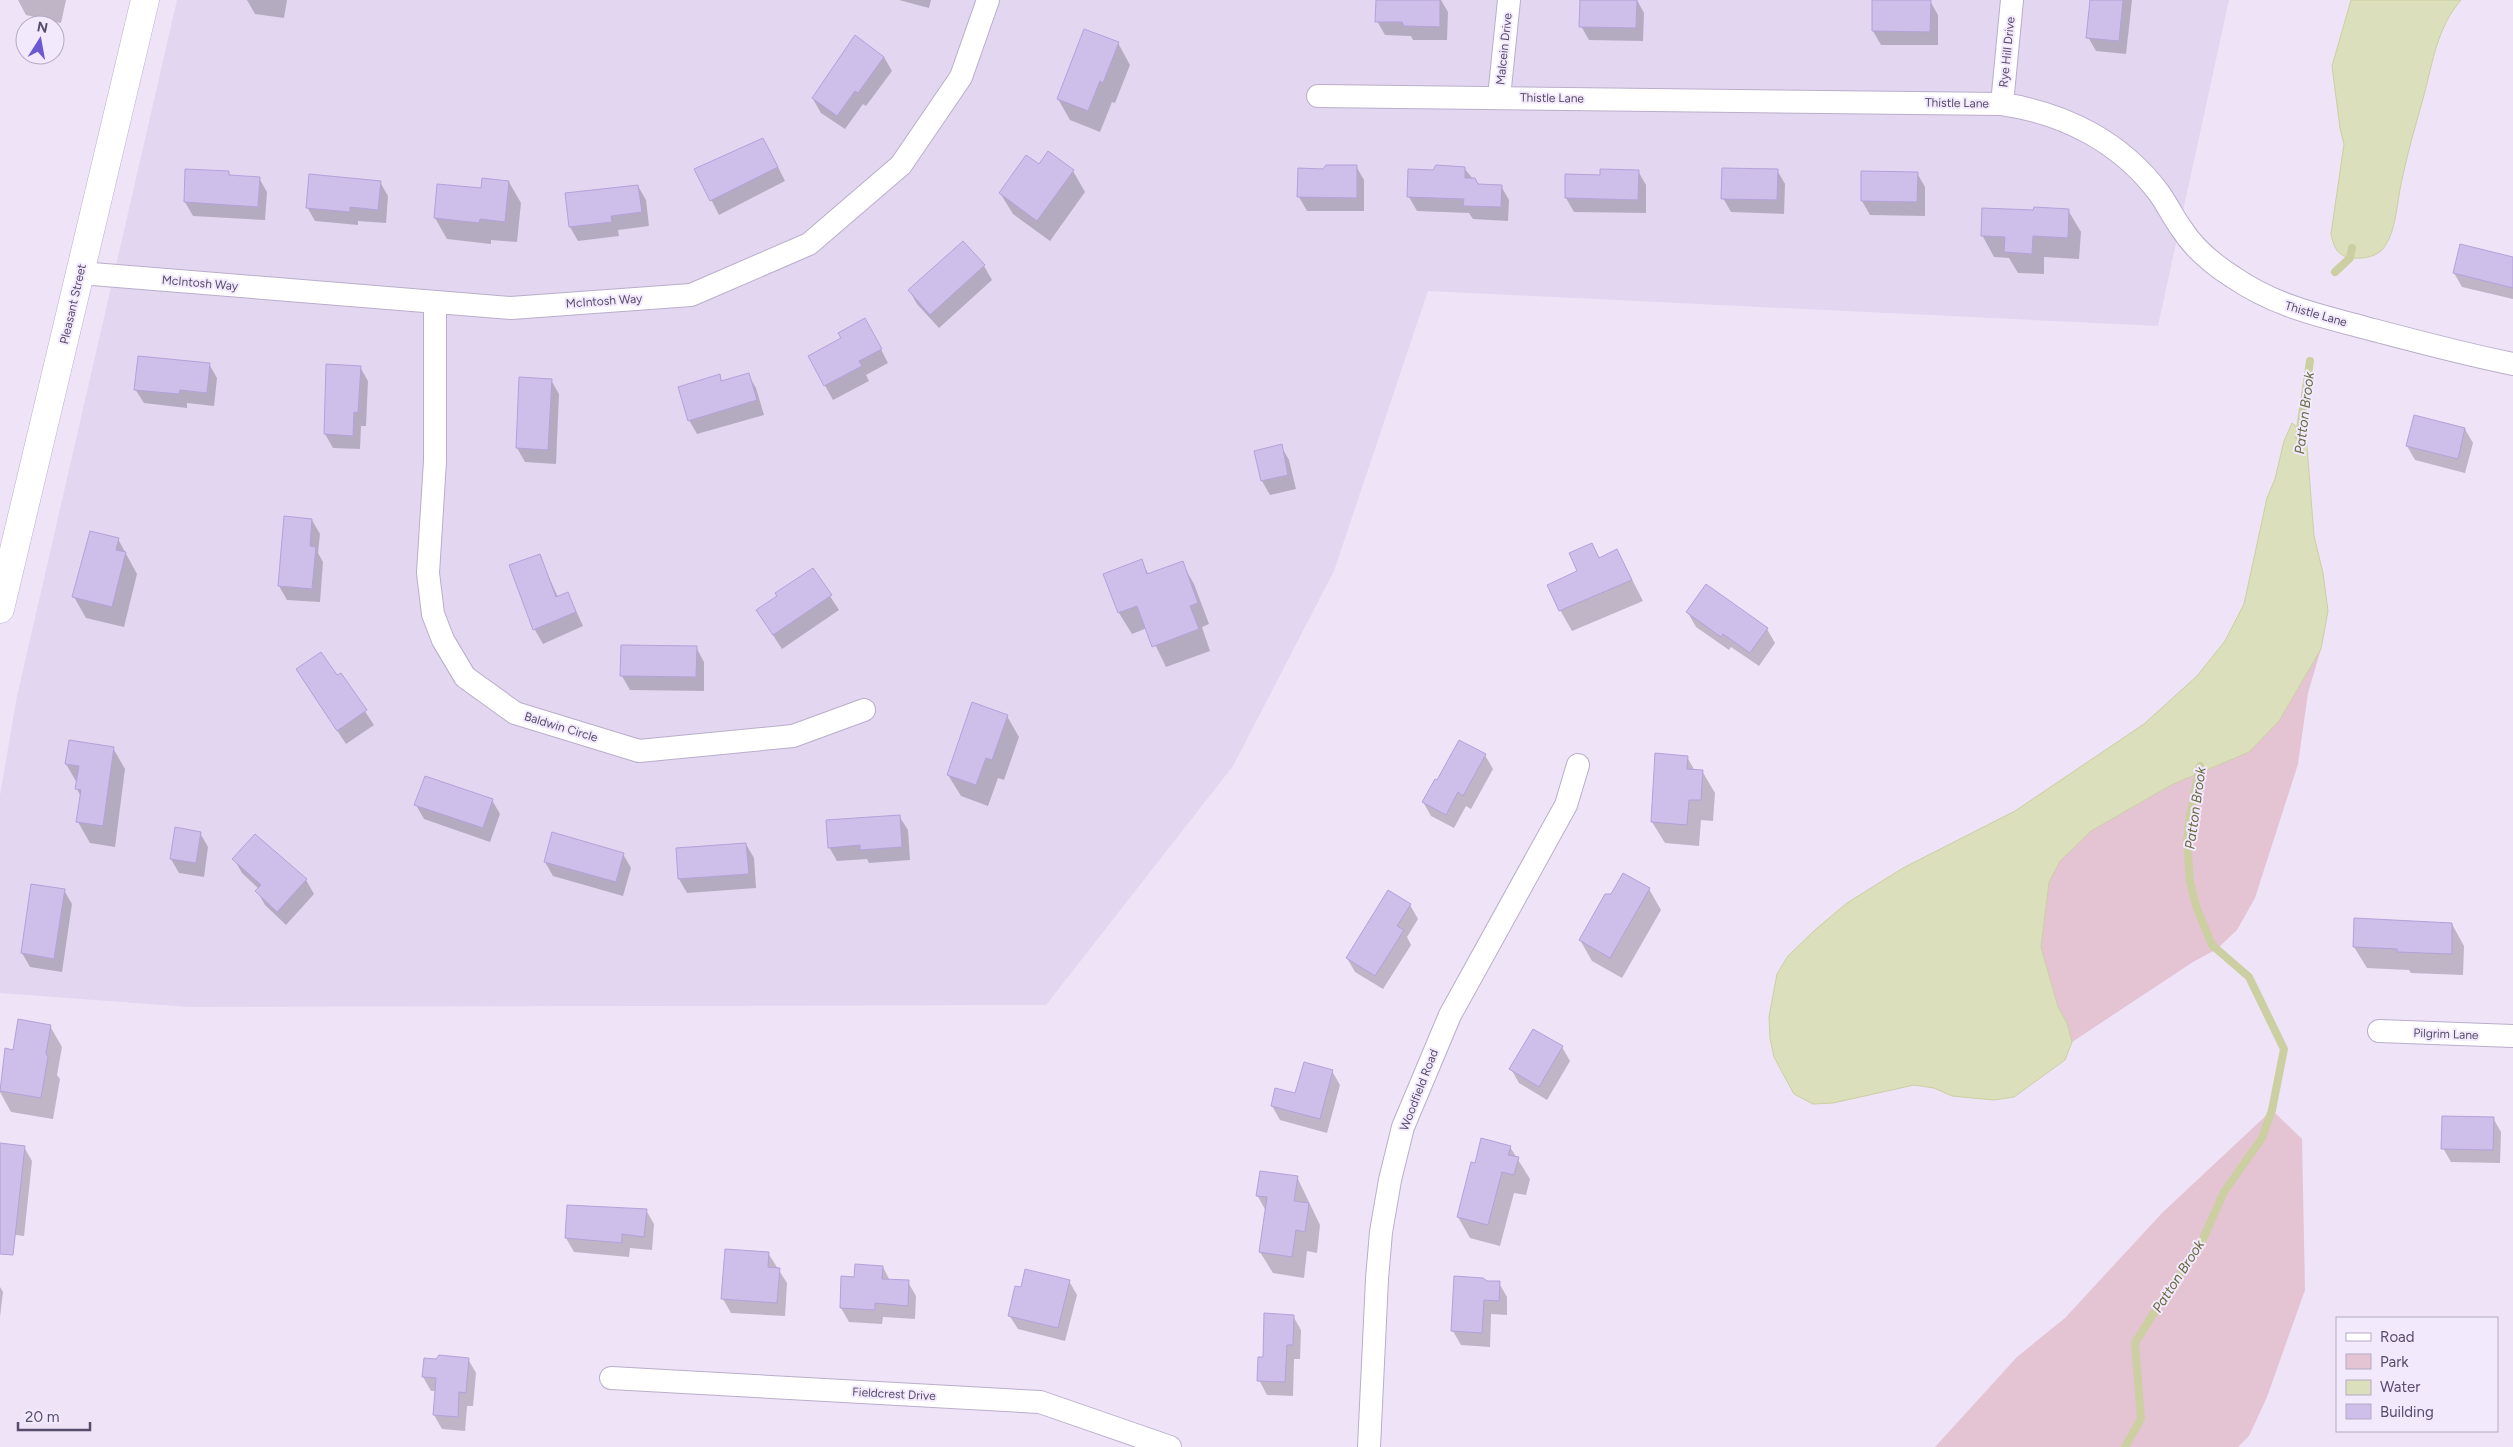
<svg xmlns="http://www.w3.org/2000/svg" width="2513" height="1447" viewBox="0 0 2513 1447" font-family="Figtree,sans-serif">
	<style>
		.residential { fill: #e3d6f1 }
		.green { fill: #e4c4d3 }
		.water { fill: #dcdfbb; stroke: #cbcfa2 }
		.shadow { fill: #0003 }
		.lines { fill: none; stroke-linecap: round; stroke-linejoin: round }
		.stream { stroke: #cbcfa2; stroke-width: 8 }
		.building { fill: #cdbeea; stroke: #b4a1da }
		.street-casing { stroke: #b9aeca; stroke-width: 24 }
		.secondary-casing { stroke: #bbaece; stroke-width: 29 }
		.street { stroke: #fff; stroke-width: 22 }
		.secondary { stroke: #fff; stroke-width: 28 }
		.labels { text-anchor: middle; stroke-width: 4; stroke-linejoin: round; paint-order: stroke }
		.street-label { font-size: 12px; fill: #564d6d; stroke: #f3e9fc }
		.water-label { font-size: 14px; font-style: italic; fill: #666b40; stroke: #f3e9fc }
	</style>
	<rect width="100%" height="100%" fill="#efe3f8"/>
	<!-- residential -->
	<polygon class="residential" points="177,0 2229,0 2158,326 1428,291 1334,571 1233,766 1046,1005 189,1007 0,993 0,795 17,696"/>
	<!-- green -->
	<g class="green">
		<polygon points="2321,649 2308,693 2298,764 2255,898 2237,930 2217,949 2193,962 2072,1042 2067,1023 2058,1007 2041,947 2049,882 2060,861 2091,831 2171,785 2249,752 2279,721"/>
		<polygon points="2272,1110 2302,1139 2305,1290 2267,1397 2249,1436 2238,1447 1935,1447 2017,1357 2065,1318 2162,1213"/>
	</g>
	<!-- water -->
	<g class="water">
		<path d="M2351 0H2461C2437 28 2433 61 2424 95 2416 124 2407 154 2401 184 2397 203 2396 230 2385 246 2378 258 2359 260 2347 257 2336 254 2333 244 2331 234L2344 144 2340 128 2332 66Z"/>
		<polygon points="2292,423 2306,434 2314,536 2323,573 2328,611 2321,649 2279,721 2249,752 2171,785 2091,831 2060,861 2049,882 2041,947 2058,1007 2067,1023 2072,1042 2065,1060 2014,1097 1994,1100 1952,1096 1934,1088 1914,1085 1833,1103 1813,1104 1794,1094 1774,1057 1770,1038 1769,1017 1777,974 1788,956 1816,929 1847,903 1903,868 2015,811 2144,724 2197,676 2225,641 2244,604 2267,498 2275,479 2284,441"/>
	</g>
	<!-- shadow -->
	<g class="shadow">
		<polygon points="18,0 66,0 61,23 26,15"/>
		<polygon points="247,0 287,0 284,18 255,14"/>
		<polygon points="899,0 931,0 929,8"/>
		<polygon points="1377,0 1441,0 1448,12 1447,40 1413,40 1411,36 1385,35 1377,21"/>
		<polygon points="1581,0 1637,0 1644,13 1643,41 1589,40 1581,26"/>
		<polygon points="2091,0 2132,0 2126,54 2096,51 2088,37"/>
		<polygon points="1930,1 1938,15 1938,45 1881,45 1873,31"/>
		<polygon points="1118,43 1130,65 1115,103 1112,102 1100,132 1070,120 1058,99"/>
		<polygon points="884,57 892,71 866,106 863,104 845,129 821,113 813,99"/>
		<polygon points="771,153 785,181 719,215 696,170"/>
		<polygon points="1039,166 1073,171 1085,192 1050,241 1013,214 1000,193"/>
		<polygon points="1356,166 1364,180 1364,211 1307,211 1299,197 1324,170"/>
		<polygon points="1464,168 1478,185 1501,186 1509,200 1508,221 1473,219 1469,213 1417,211 1409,197 1410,170 1433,171"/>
		<polygon points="187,170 228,172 230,176 259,178 267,192 265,220 193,216 185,202"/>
		<polygon points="1777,170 1785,184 1784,214 1731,212 1723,198"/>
		<polygon points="1638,171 1646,185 1646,213 1574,212 1566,198 1602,176"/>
		<polygon points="1917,173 1925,187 1925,216 1870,215 1862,201"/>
		<polygon points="380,182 388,196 386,223 358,221 358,225 315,221 307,207"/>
		<polygon points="509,182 521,203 517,242 491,240 491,244 447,239 435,218 482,189"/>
		<polygon points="638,186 646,200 649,226 618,230 619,236 578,241 570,227"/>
		<polygon points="2068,210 2081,232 2079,259 2044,257 2044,274 2018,273 2009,258 1994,257 1982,235 2034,211"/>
		<polygon points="2513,258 2513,299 2462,287 2454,273"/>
		<polygon points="984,266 992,280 939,328 917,304 909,290"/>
		<polygon points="873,334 888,363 866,375 869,381 833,400 809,357 843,339"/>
		<polygon points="209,364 217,378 214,406 187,403 187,408 144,403 135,389"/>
		<polygon points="327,365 360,367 368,381 366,426 361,426 360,449 333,448 325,434"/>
		<polygon points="748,374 756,388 764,415 697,434 689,420 719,376 723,382"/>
		<polygon points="551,380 559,394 556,464 525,462 517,448"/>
		<polygon points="2465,429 2473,443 2465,473 2415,460 2407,446"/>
		<polygon points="1281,446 1289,460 1296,489 1270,495 1262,481"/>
		<polygon points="312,520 320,534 318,553 323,562 320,602 287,600 279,586"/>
		<polygon points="118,539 137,574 124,627 86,618 74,597"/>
		<polygon points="1591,544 1599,559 1617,550 1643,601 1572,631 1560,610"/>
		<polygon points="539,556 558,597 568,593 583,626 543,644 535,630 511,566"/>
		<polygon points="1141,561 1149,575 1182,563 1194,584 1209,624 1202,627 1210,651 1166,667 1147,628 1132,634 1119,613 1105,575"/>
		<polygon points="813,570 839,610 782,649 757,611"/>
		<polygon points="1688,613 1767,629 1775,643 1759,666 1731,647 1729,650 1696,627"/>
		<polygon points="696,647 704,662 704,691 630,690 622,676"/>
		<polygon points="297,670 337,677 341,675 374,725 346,744"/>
		<polygon points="1007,716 1019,737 1004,780 998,778 988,806 961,796 948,775"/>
		<polygon points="113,748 125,769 115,847 90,843 78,822 81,797 77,789 77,783 66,764"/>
		<polygon points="1485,755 1493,769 1471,809 1466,806 1454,828 1431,816 1423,802 1438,782"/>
		<polygon points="1687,757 1695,771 1702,771 1715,793 1713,821 1701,820 1699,846 1665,843 1652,822"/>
		<polygon points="492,800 500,814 490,842 424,819 416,805"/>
		<polygon points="899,816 908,830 910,860 869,863 867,859 837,861 829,847"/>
		<polygon points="200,833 208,847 204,877 179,873 171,859"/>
		<polygon points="746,844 754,858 756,888 687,893 679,879 677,849"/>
		<polygon points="623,854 631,868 623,896 553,876 545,862"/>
		<polygon points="234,859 306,880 314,894 286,925 265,905 257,891 259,889 242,873"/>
		<polygon points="1649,889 1661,910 1622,978 1592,961 1580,940"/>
		<polygon points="64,890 72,904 62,972 30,967 22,953"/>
		<polygon points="1410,905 1418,919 1407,937 1411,945 1383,989 1355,972 1347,958"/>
		<polygon points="2452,924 2464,946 2463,975 2411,973 2409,970 2367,968 2354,947"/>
		<polygon points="50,1026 62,1047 57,1075 60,1079 53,1119 11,1112 0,1092 6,1050 14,1051"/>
		<polygon points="1562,1047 1570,1061 1547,1100 1519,1083 1511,1069"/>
		<polygon points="1332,1071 1340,1085 1327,1133 1280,1120 1272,1106 1296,1095"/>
		<polygon points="2493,1118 2501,1132 2500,1163 2451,1162 2443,1148"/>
		<polygon points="0,1144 24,1147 32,1161 24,1236 0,1233"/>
		<polygon points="1510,1147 1530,1179 1526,1195 1514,1193 1500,1246 1470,1238 1458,1217 1476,1164"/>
		<polygon points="1297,1177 1320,1225 1317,1253 1307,1251 1304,1278 1273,1273 1260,1252 1266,1211 1257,1195"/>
		<polygon points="646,1210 654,1224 652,1250 630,1248 629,1257 574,1252 566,1238"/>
		<polygon points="768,1253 787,1283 785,1316 731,1313 723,1299"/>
		<polygon points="883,1267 890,1281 908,1282 916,1296 915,1319 883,1317 882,1324 849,1322 841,1308 843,1278 855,1278"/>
		<polygon points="1069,1281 1077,1295 1065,1341 1018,1329 1009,1315 1022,1289"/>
		<polygon points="1486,1282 1499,1283 1507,1297 1507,1315 1491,1314 1490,1347 1461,1345 1453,1331"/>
		<polygon points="0,1287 3,1292 0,1317"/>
		<polygon points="1293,1316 1301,1330 1300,1359 1294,1359 1293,1396 1267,1395 1259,1380 1264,1358"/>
		<polygon points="425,1359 468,1359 476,1373 473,1406 467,1406 465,1431 442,1429 434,1415 436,1391 431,1391 423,1377"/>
	</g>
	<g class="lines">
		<!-- stream -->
		<g class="stream">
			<polyline points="2335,272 2350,258 2352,248"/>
			<polyline points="2299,436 2310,361"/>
			<polyline points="2125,1447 2141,1419 2135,1343 2167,1292 2199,1248 2224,1192 2262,1138 2272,1110 2284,1049 2249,977 2212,945 2196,906 2190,881 2187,841 2190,815 2200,766"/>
		</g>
	</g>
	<!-- building -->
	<g class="building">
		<polygon points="1376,0 1440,0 1440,27 1404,26 1402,22 1375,22"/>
		<polygon points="1580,0 1637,0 1636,28 1579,27"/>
		<polygon points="1872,0 1931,0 1930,32 1872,31"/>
		<polygon points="2090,0 2123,0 2119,41 2086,38"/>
		<polygon points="1084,29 1119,42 1103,83 1100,81 1088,111 1057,99"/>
		<polygon points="855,35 884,57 858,93 855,91 837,116 812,98"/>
		<polygon points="763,138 778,167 710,201 694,169"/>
		<polygon points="1048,151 1074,170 1037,221 999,193 1026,155 1039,164"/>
		<polygon points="1326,165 1357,165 1357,198 1297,197 1298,168 1323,169"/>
		<polygon points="1436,165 1465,167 1465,178 1475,178 1478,184 1502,185 1501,207 1463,206 1464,199 1407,197 1408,169 1433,170"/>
		<polygon points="1722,168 1778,169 1777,200 1721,199"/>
		<polygon points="185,169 229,171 229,175 260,177 258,207 184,202"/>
		<polygon points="1600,169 1639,170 1638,200 1565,198 1565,174 1600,175"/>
		<polygon points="1861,171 1918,172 1917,202 1861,201"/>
		<polygon points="309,174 381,181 378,210 350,207 350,212 306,208"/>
		<polygon points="482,178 509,181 505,222 480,219 479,223 434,218 437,184 481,188"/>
		<polygon points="638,185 642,212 611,216 612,222 569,227 565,193"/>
		<polygon points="2034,207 2069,209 2068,238 2033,236 2032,254 2004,252 2005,237 1981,236 1982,208 2033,210"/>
		<polygon points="963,241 985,265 930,315 908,290"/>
		<polygon points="2460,244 2513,257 2513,288 2453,273"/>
		<polygon points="865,318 882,349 859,361 862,366 824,386 808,356 841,338 838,333"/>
		<polygon points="138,356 210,363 207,393 180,390 179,394 134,390"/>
		<polygon points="326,364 361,366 358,413 354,412 353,436 324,434"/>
		<polygon points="749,373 757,400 688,421 678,387 720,374 721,381"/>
		<polygon points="519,377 552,379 548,450 516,448"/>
		<polygon points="2414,415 2465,428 2458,459 2406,446"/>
		<polygon points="1282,444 1288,475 1261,481 1254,451"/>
		<polygon points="284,516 312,519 310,546 316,547 312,589 278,586"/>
		<polygon points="90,531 119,538 116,550 126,552 112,607 72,597"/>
		<polygon points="1592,543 1599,558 1617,549 1632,580 1559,611 1547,585 1577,571 1569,553"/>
		<polygon points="540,554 556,597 568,592 576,612 533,630 509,565"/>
		<polygon points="1142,559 1147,574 1183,561 1198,603 1190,606 1199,629 1152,647 1137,606 1118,613 1103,574"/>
		<polygon points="813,568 832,595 773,635 756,610 777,596 775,593"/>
		<polygon points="1706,584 1768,628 1750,653 1723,634 1721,637 1686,612"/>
		<polygon points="621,645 697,646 696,677 620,676"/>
		<polygon points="321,652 337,675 341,673 367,710 337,731 296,669"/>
		<polygon points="972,702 1008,715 992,760 986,758 976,785 947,775"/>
		<polygon points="69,740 114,747 103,826 76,822 81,790 75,789 79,766 65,764"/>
		<polygon points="1459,740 1486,754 1463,796 1458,792 1446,815 1422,802 1435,779 1437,780"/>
		<polygon points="1655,753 1688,756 1687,769 1703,770 1701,800 1689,800 1687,825 1651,822"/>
		<polygon points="425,776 493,799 483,828 414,805"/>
		<polygon points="900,815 902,847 860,850 860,845 828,848 826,820"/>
		<polygon points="175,827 201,832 196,863 170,859"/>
		<polygon points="552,832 624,853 616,882 544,862"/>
		<polygon points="255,834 307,879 277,912 255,891 261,885 232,859"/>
		<polygon points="746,843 749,874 678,879 676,848"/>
		<polygon points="1623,873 1650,888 1610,958 1579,940 1605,894 1611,894"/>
		<polygon points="31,884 65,889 54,959 21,953"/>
		<polygon points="1388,890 1411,904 1397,926 1404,930 1375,976 1346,958"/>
		<polygon points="2354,918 2452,923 2452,954 2397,952 2397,949 2353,947"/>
		<polygon points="18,1019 51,1025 46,1053 48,1057 41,1098 0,1091 5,1048 13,1050"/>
		<polygon points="1533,1029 1563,1046 1539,1087 1509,1069"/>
		<polygon points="1304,1062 1333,1070 1320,1119 1271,1106 1275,1088 1295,1093"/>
		<polygon points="2442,1116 2494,1117 2493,1150 2441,1149"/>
		<polygon points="1481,1138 1511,1146 1508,1155 1519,1157 1514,1175 1502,1172 1488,1225 1457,1217 1471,1162 1475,1163"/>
		<polygon points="0,1143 25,1146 13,1255 0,1254"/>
		<polygon points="1260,1171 1298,1176 1294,1201 1309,1203 1305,1232 1296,1230 1292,1257 1259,1252 1267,1197 1256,1196"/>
		<polygon points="567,1205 647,1209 644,1237 622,1234 622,1243 565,1238"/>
		<polygon points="725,1249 769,1252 768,1267 780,1268 777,1303 721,1299"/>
		<polygon points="855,1264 883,1266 882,1279 909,1280 908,1306 875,1303 875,1310 840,1308 841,1276 854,1277"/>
		<polygon points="1025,1269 1070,1280 1058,1328 1008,1316 1015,1286 1021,1287"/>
		<polygon points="1454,1276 1483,1278 1487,1281 1500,1281 1499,1301 1484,1300 1482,1333 1451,1331"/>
		<polygon points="1264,1313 1294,1315 1293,1345 1287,1345 1285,1382 1257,1381 1258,1357 1263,1357"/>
		<polygon points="439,1355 469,1358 466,1393 459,1392 458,1417 433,1415 436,1378 422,1377 424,1358 436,1359"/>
	</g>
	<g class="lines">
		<!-- street casing -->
		<g class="street-casing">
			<g id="street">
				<path d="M1318 96 2002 104C2064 113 2121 142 2159 193 2167 204 2173 217 2181 228 2193 247 2214 265 2233 277 2275 306 2318 315 2366 328 2415 341 2463 354 2513 364"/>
				<polyline points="1499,97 1509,0"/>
				<polyline points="2002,104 2012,0"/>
				<polyline points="80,273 511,308 691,295 809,244 901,165 961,77 988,0"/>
				<polyline points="435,303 435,461 428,573 433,614 443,640 465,677 515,713 639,751 793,736 864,710"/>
				<polyline points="2379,1031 2513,1036"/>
				<polyline points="611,1378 1040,1402 1170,1447"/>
				<polyline points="1369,1447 1377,1279 1381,1232 1390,1180 1403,1127 1450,1015 1566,805 1578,765"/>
			</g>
		</g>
		<!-- secondary casing -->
		<g class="secondary-casing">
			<polyline id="secondary" points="0,609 145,0"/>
		</g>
		<!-- street -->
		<use href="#street" class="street"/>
		<!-- secondary -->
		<use href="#secondary" class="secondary"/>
	</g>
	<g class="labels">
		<!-- street labels -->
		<g class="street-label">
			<text transform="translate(1504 49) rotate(-84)" y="4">Malcein Drive</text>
			<text transform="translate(2007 52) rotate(-84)" y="4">Rye Hill Drive</text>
			<text transform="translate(1552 98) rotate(1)" y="4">Thistle Lane</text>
			<text transform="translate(1957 103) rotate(1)" y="4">Thistle Lane</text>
			<text transform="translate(200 283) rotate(5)" y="4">McIntosh Way</text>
			<text transform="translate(604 301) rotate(-4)" y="4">McIntosh Way</text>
			<text transform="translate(73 304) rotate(-77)" y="4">Pleasant Street</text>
			<text transform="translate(2316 314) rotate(16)" y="4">Thistle Lane</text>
			<text transform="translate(561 727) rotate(17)" y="4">Baldwin Circle</text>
			<text transform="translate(2446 1034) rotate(2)" y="4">Pilgrim Lane</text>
			<text transform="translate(1419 1090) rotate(-69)" y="4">Woodfield Road</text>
			<text transform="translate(894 1394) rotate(3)" y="4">Fieldcrest Drive</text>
		</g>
		<!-- water labels -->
		<g class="water-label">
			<text transform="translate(2304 413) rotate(-83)" y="5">Patton Brook</text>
			<text transform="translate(2195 808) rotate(-82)" y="5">Patton Brook</text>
			<text transform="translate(2178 1276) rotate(-57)" y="5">Patton Brook</text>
		</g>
	</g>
	<!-- legend -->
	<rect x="2336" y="1317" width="162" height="115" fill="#f3e9fc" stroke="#b4abc3"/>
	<rect x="2346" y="1333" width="25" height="8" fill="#ffffff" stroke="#b4abc3"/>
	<text x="2380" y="1342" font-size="15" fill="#564d6d">Road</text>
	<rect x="2346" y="1354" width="25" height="15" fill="#e4c4d3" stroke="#b4abc3"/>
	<text x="2380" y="1367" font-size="15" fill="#564d6d">Park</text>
	<rect x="2346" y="1380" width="25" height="15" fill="#dcdfbb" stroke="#b4abc3"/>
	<text x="2380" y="1392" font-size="15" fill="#564d6d">Water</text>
	<rect x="2346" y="1404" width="25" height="15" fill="#cdbeea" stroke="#b4abc3"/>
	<text x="2380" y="1417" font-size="15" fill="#564d6d">Building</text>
	<!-- north arrow -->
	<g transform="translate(40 40) rotate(11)"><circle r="24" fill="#f3e9fc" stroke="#b4abc3"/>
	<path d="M0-4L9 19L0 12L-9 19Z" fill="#6c58d3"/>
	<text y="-8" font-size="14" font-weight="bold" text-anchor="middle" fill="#564d6d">N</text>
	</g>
	<!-- scale -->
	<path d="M18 1422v8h72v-8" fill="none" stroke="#564d6d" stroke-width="2.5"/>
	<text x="25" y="1422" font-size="15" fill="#564d6d" stroke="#f3e9fc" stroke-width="4" paint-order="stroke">20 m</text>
</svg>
